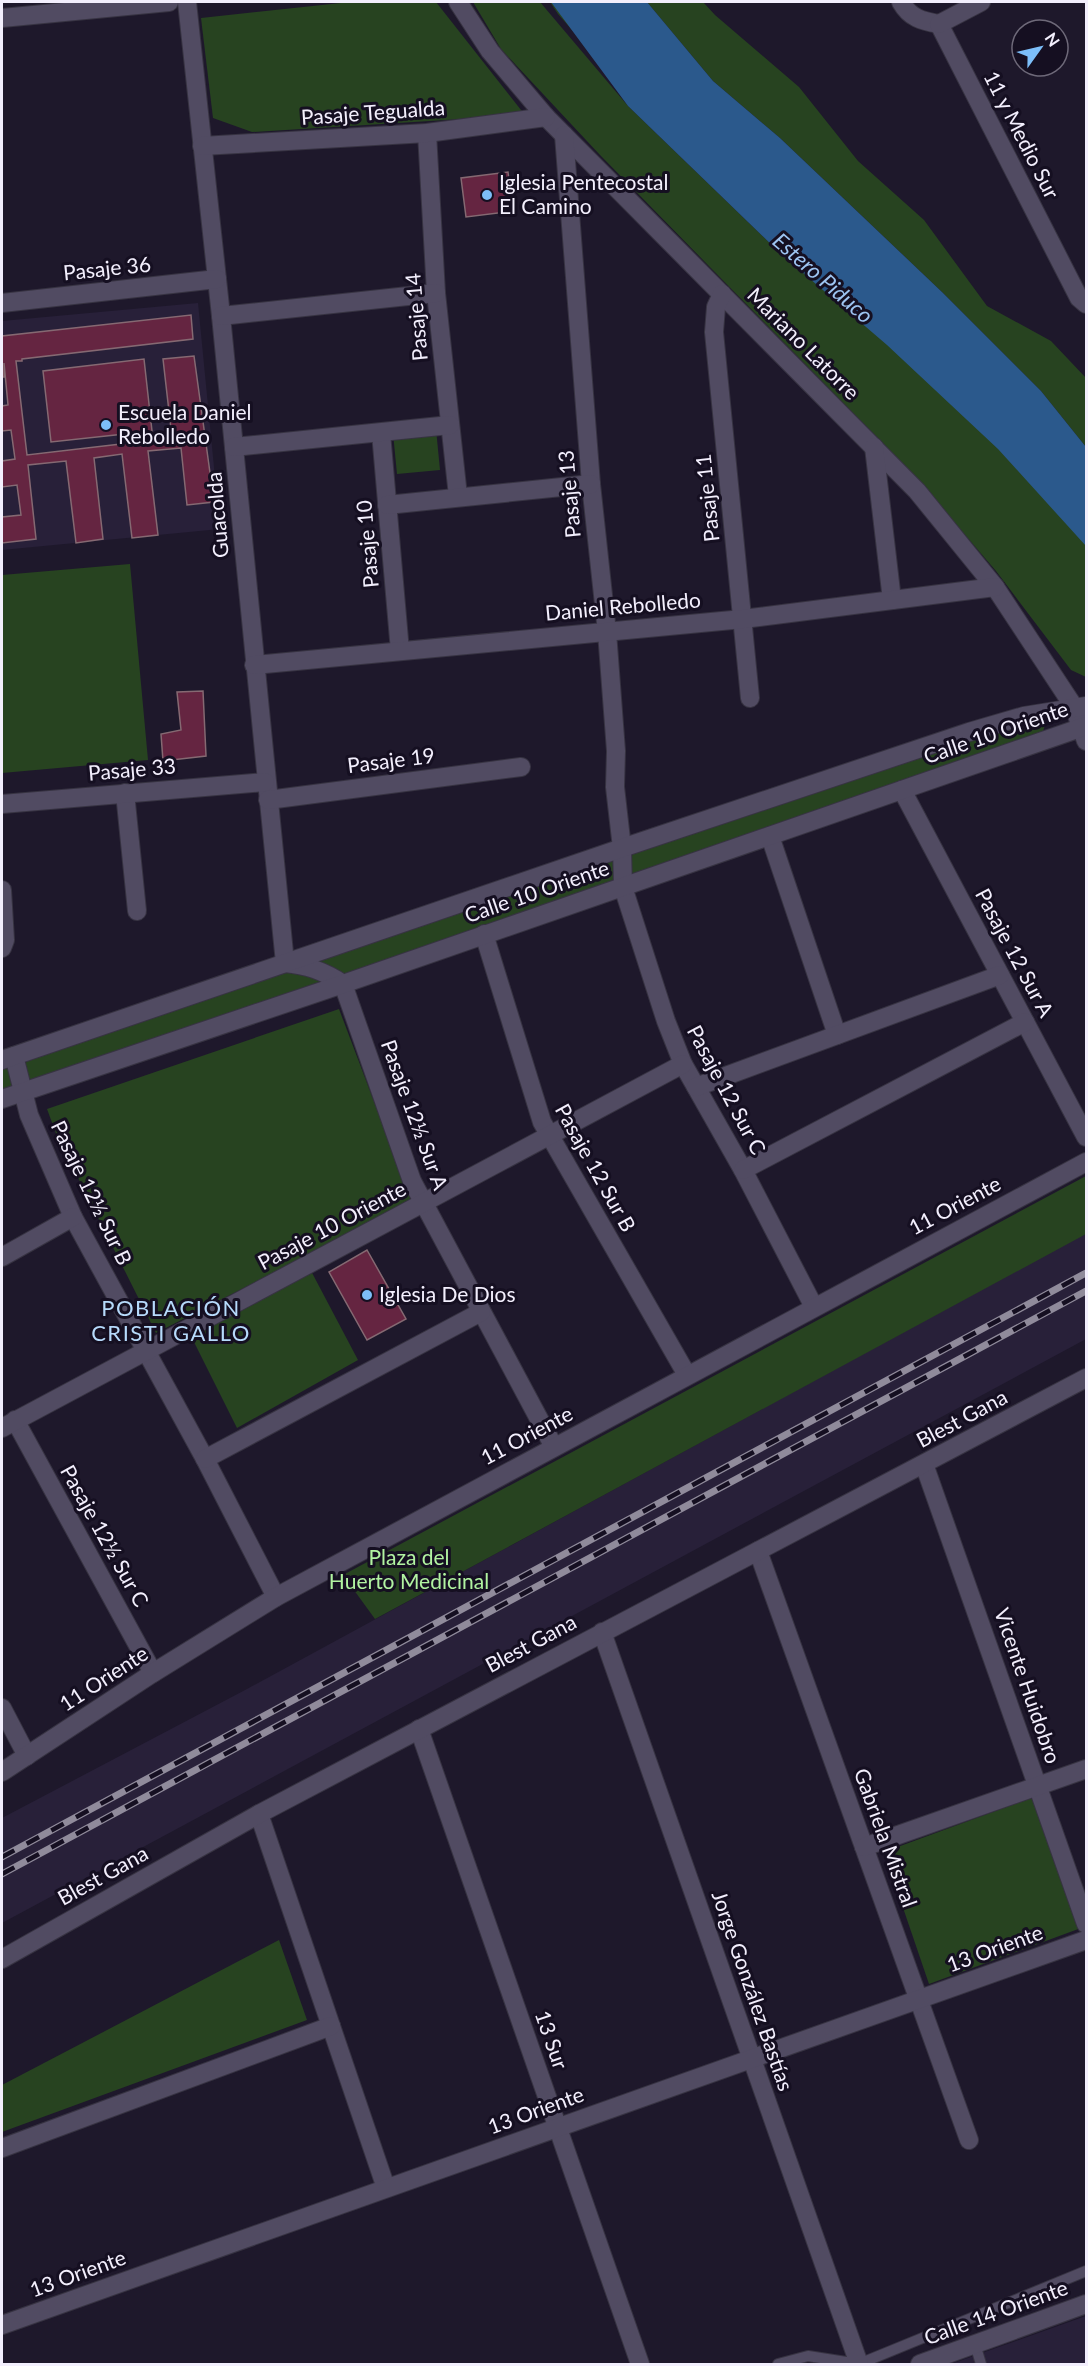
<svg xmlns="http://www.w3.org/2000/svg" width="1088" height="2366" viewBox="0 0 1088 2366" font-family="Lato,sans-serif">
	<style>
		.built { fill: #282039 }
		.green { fill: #274320 }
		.water { fill: #2b598c }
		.building { fill: #652541; stroke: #856972; stroke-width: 1.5 }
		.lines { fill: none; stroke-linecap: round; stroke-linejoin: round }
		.lane-casing { stroke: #373342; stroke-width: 12 }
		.street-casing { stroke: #373342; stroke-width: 20 }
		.secondary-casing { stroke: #373342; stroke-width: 20 }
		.lane { stroke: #514b62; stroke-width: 10 }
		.street { stroke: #514b62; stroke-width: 18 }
		.secondary { stroke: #514b62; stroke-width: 18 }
		.rail-casing { stroke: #908b9b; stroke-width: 7 }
		.rail { stroke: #150f21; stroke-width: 4.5; stroke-dasharray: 14; stroke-linecap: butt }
		.poi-dot { fill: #7cbef9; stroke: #150f21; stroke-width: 2 }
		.labels { text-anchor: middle; stroke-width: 6; stroke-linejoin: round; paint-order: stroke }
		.street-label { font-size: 21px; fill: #f3effd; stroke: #150f21 }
		.poi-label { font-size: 21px; fill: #f3effd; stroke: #150f21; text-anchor: start }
		.park-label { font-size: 21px; fill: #b1f3a1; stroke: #150f21 }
		.water-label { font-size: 22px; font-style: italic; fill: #9dc4f1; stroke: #150f21 }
		.neighbourhood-label { font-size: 22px; letter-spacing: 1.5px; fill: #b6dafb; stroke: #150f21 }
	</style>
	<rect width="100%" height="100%" fill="#1e182b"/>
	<!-- built -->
	<g class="built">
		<polygon points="198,303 220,529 2,550 2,321"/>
		<polygon points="1086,1233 1086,1339 2,1923 2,1818 247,1689"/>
		<polygon points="1086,2316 1086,2364 951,2364"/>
	</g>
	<!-- green -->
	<g class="green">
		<polygon points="350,2 436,2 525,115 252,132 213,118 201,18"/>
		<polygon points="473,2 540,2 628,106 781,254 839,303 658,128 558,14 550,2 624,2 1086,456 1086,677 1071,670 996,571 911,472 600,155 501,49"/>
		<polygon points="647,2 703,2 715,15 799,87 858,161 924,220 987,306 1051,341 1086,378 1086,447 1041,391 942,292 780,138 713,81"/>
		<polygon points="436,429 440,470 397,474 393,433"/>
		<polygon points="130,564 148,760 2,773 2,575"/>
		<polygon points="1047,718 1042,735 2,1094 2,1065 1023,722"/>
		<polygon points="339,1009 412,1202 156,1333 57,1136 47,1109"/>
		<polygon points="1086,1176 1086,1234 375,1619 343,1575"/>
		<polygon points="310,1269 358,1360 237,1428 189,1332"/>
		<polygon points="1036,1796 1081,1928 929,1984 884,1852"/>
		<polygon points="279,1940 307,2020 2,2132 2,2085"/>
	</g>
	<!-- water -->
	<polygon class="water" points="551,2 647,2 713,81 780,138 942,292 1041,391 1086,447 1086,546 998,449 887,345 781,254 628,106"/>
	<!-- building -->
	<g class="building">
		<polygon points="508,172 513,211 466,217 461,178"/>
		<polygon points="191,315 193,339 22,359 22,361 16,361 27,455 172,438 163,359 194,356 214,502 187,505 181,448 148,451 158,535 132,538 122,454 94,458 103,539 76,543 66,461 28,465 36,539 2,543 2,517 21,515 17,485 2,487 2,461 15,459 11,430 2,431 2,406 8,405 4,363 4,377 2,377 2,336"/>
		<polygon points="144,359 152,431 51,442 43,371"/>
		<polygon points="203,691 206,756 163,761 161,734 181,730 177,692"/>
		<polygon points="367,1250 406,1319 367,1340 329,1272"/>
	</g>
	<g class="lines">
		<!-- lane casing -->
		<g class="lane-casing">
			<g id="lane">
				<polyline points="975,2344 981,2364"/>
				<polyline points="778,2364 808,2356 859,2364 1086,2271"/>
			</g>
		</g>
		<!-- street casing -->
		<g class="street-casing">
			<g id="street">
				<path d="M187 2 221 316 285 963C307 965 324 971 343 984L412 1181 554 1447"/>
				<polyline points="458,2 490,51 546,117 917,491 995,587 1074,707 1086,741"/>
				<path d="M901 2C910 18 922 21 939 24"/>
				<polyline points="2,18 169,2"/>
				<polyline points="939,24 1079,298 1086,304"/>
				<polyline points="939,24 981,2"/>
				<polyline points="427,133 436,293 458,496"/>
				<polyline points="564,135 591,484 607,632 616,751 615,787 622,848 623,887 666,1021 683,1064 743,1170 814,1307"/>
				<polyline points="202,146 427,133 546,117"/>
				<polyline points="722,294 716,307 714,332 750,698"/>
				<polyline points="2,303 217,279"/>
				<polyline points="221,316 436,293"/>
				<polyline points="381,433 400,651"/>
				<polyline points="234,447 450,425"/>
				<polyline points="874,447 892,600"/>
				<polyline points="387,505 591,484"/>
				<polyline points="254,665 743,619 995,587"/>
				<polyline points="902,790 1086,1137"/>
				<polyline points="125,793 137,911"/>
				<polyline points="268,800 521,767"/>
				<polyline points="2,804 265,782"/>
				<polyline points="770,836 837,1035"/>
				<polyline points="2,890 5,940 2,948"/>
				<polyline points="484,934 542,1122 687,1375"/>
				<polyline points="14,1056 29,1115 73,1217 205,1459 276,1597"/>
				<polyline points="696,1087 1000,975"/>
				<polyline points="743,1170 1025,1022"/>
				<polyline points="2,1257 73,1217"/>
				<polyline points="15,1420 153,1673"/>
				<polyline points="2,1428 683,1064"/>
				<polyline points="205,1459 481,1312"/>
				<polyline points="924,1464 1086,1924"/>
				<polyline points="758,1551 969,2140"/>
				<polyline points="602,1632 859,2364"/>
				<polyline points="2,1708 27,1756"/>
				<polyline points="419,1729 640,2364"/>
				<polyline points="2,1772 153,1673 276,1597 1086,1162"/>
				<polyline points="259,1814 386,2188"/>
				<polyline points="864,1847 1086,1769"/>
				<polyline points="2,1959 259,1814 1086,1378"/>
				<polyline points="2,2148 331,2026"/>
				<polyline points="2,2325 1086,1940"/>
			</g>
		</g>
		<!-- secondary casing -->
		<g class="secondary-casing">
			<g id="secondary">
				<polyline points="2,1060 622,848 969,732 1024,716 1086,706"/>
				<polyline points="2,1099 343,984 1086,726"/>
				<polyline points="920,2364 1086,2304"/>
			</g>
		</g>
		<!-- lane -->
		<use href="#lane" class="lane"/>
		<!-- street -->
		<use href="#street" class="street"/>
		<!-- secondary -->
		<use href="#secondary" class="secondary"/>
		<!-- rail casing -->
		<g class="rail-casing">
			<g id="rail">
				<polyline points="2,1857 1086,1273"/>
				<polyline points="2,1874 1086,1291"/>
			</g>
		</g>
		<!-- rail -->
		<use href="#rail" class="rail"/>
	</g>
	<!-- markers -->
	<g class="poi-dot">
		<circle cx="487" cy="195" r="6"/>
		<circle cx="106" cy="425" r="6"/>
		<circle cx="367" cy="1295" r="6"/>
	</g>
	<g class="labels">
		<!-- street labels -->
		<g class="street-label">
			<text transform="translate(373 113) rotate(-4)" y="7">Pasaje Tegualda</text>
			<text transform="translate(1021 135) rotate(63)" y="7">11 y Medio Sur</text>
			<text transform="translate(107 269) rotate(-6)" y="7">Pasaje 36</text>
			<text transform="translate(417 317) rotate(-95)" y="7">Pasaje 14</text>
			<text transform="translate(803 344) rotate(45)" y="7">Mariano Latorre</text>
			<text transform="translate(570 494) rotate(-95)" y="7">Pasaje 13</text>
			<text transform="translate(708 498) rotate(-96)" y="7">Pasaje 11</text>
			<text transform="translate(218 515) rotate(-95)" y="7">Guacolda</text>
			<text transform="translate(368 544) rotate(-95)" y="7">Pasaje 10</text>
			<text transform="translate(623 607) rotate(-5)" y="7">Daniel Rebolledo</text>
			<text transform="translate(996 733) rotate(-19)" y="7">Calle 10 Oriente</text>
			<text transform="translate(391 761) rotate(-7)" y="7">Pasaje 19</text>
			<text transform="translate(132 770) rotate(-5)" y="7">Pasaje 33</text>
			<text transform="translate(537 892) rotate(-19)" y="7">Calle 10 Oriente</text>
			<text transform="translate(1014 953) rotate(62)" y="7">Pasaje 12 Sur A</text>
			<text transform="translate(726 1090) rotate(62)" y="7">Pasaje 12 Sur C</text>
			<text transform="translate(414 1115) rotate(70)" y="7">Pasaje 12½ Sur A</text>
			<text transform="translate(595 1168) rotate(61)" y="7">Pasaje 12 Sur B</text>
			<text transform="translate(91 1193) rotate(64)" y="7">Pasaje 12½ Sur B</text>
			<text transform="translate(955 1206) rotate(-28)" y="7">11 Oriente</text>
			<text transform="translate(332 1226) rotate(-28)" y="7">Pasaje 10 Oriente</text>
			<text transform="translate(962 1419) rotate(-28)" y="7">Blest Gana</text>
			<text transform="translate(527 1436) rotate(-28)" y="7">11 Oriente</text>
			<text transform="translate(104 1536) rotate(61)" y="7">Pasaje 12½ Sur C</text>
			<text transform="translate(531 1644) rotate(-28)" y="7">Blest Gana</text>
			<text transform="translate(104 1679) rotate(-33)" y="7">11 Oriente</text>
			<text transform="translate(1027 1686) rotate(71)" y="7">Vicente Huidobro</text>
			<text transform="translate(885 1838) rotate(70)" y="7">Gabriela Mistral</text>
			<text transform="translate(103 1876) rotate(-29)" y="7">Blest Gana</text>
			<text transform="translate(995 1949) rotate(-20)" y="7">13 Oriente</text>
			<text transform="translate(752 1991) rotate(71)" y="7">Jorge González Bastías</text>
			<text transform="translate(551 2040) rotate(71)" y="7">13 Sur</text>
			<text transform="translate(536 2111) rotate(-20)" y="7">13 Oriente</text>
			<text transform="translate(78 2274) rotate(-20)" y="7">13 Oriente</text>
			<text transform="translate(996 2313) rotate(-20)" y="7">Calle 14 Oriente</text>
		</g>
		<!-- poi labels -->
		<g class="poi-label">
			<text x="499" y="190">Iglesia Pentecostal<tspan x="499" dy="24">El Camino</tspan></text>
			<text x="118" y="420">Escuela Daniel<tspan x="118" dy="24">Rebolledo</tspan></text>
			<text x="379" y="1302">Iglesia De Dios</text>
		</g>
		<!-- park labels -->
		<g class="park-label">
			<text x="409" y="1565">Plaza del<tspan x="409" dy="24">Huerto Medicinal</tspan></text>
		</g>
		<!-- water labels -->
		<g class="water-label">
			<text transform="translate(823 278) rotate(41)" y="8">Estero Piduco</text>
		</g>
		<!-- neighbourhood labels -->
		<g class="neighbourhood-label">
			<text x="171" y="1316">POBLACIÓN<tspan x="171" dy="25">CRISTI GALLO</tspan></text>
		</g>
	</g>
	<!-- border -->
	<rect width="1088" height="2366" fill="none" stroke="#f3effd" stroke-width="6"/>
	<!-- north arrow -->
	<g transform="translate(1040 48) rotate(56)"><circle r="28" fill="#150f21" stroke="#6e6979" stroke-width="1.5"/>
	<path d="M0-4.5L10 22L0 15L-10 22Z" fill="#7cbef9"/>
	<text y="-9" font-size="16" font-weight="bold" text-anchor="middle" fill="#f3effd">N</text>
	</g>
</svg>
